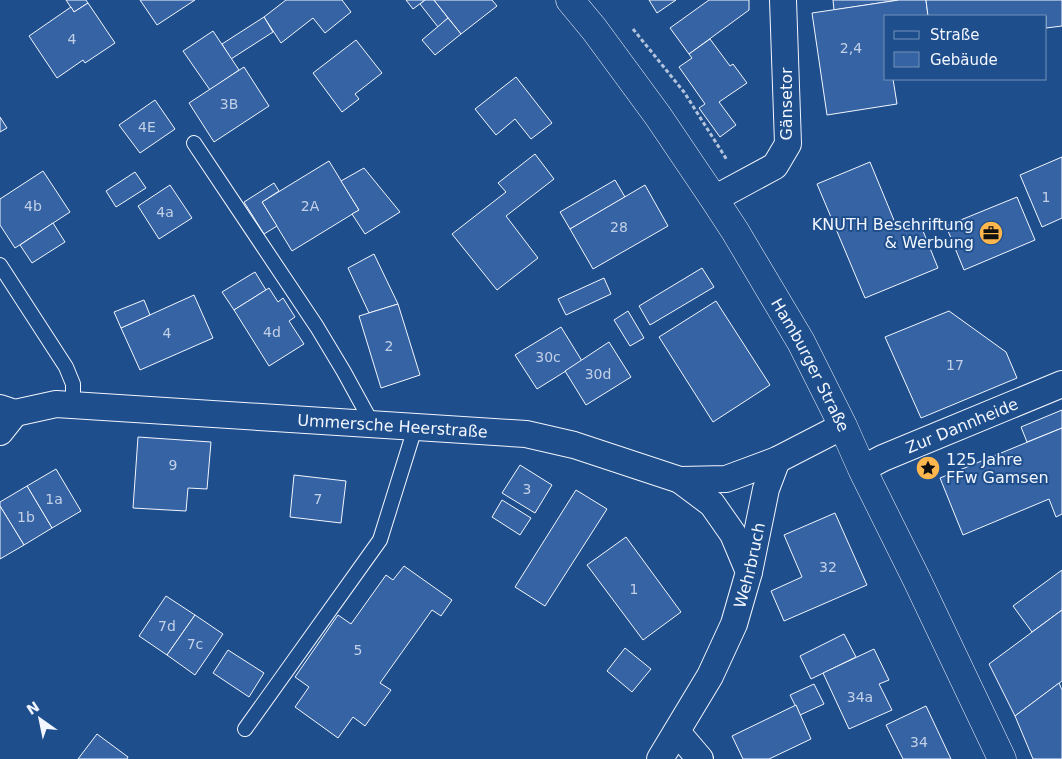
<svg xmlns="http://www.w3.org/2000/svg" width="1062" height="759" viewBox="0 0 1062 759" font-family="'DejaVu Sans',sans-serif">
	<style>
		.building { fill: #3563a3; stroke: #f2f6ff }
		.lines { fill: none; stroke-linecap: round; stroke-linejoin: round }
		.lane-casing { stroke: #f2f6ff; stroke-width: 16 }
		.street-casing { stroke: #f2f6ff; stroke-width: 28 }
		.secondary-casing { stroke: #f2f6ff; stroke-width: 29 }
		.path { stroke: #b3c4dc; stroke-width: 3; stroke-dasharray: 4 2.5; stroke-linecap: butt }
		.lane { stroke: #1f4e8c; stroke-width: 14 }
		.street { stroke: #1f4e8c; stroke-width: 26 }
		.secondary { stroke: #1f4e8c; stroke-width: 28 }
		.labels { text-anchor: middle; stroke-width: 4; stroke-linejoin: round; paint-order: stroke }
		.number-label { font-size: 14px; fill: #c3d1e8 }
		.street-label { font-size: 16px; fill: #f2f6ff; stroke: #1f4e8c }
		.poi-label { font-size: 16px; fill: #f2f6ff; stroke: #1f4e8c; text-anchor: end }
	</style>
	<rect width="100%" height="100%" fill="#1f4e8c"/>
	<!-- building -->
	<g class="building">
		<polygon points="66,0 86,0 88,3 74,12"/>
		<polygon points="140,0 195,0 157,25"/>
		<polygon points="286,0 342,0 351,12 325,33 313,18 281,43 264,17"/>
		<polygon points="406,0 425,0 413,9"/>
		<polygon points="425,0 434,0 448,18 438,27 420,4"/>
		<polygon points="434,0 492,0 497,6 461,34"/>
		<polygon points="649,0 676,0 657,13"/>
		<polygon points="709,0 749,0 749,10 689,54 670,28"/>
		<polygon points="833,0 899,0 834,10"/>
		<polygon points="899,0 926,0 928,16 886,16 886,79 893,79 897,104 827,115 812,13"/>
		<polygon points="926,0 1062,0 1062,26 1046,28 1046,16 928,16"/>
		<polygon points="88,3 115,43 85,63 83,60 57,78 29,36 71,7 74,12"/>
		<polygon points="264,17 273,32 231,59 222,44"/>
		<polygon points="448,18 461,34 435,55 422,40"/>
		<polygon points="213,31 239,70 210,90 183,51"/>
		<polygon points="710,39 730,66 733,64 747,83 719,102 736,125 720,137 699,108 705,104 679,67 692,58 689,54"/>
		<polygon points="356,40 382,73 355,94 359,99 342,112 313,73"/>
		<polygon points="244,67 269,106 214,142 189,103"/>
		<polygon points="516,77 552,123 531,139 515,119 496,135 475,109"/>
		<polygon points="155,100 175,129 140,153 119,125"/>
		<polygon points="0,117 7,128 0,132"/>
		<polygon points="535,154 554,179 506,216 538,258 497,290 452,234 506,192 498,183"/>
		<polygon points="1062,157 1062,218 1042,227 1020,175"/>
		<polygon points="329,161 359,210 292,251 262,202"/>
		<polygon points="870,162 898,230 919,221 938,268 865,298 817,184"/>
		<polygon points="364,168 400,212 365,234 352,214 359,210 341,181"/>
		<polygon points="43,171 70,212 15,248 0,225 0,199"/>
		<polygon points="135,172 146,188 116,207 106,191"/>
		<polygon points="615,180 625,197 570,229 560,212"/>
		<polygon points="274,183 279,191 262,202 277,226 264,234 244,202"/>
		<polygon points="170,185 192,218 159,239 138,206"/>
		<polygon points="645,185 668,226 593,269 570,229"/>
		<polygon points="1017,197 1035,240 964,270 946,226"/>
		<polygon points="53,223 65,242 32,263 20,245"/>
		<polygon points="374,254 398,304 369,313 348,268"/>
		<polygon points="702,268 714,287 650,325 639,306"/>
		<polygon points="255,272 266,290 234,310 222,292"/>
		<polygon points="604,278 611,294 566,315 558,299"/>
		<polygon points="269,288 278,302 283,298 295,317 289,321 304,344 269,366 234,310"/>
		<polygon points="194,295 213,338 140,370 121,328"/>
		<polygon points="144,300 150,315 121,328 114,312"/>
		<polygon points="716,301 770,385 713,422 659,337"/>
		<polygon points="398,304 420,375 381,388 359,316"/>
		<polygon points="628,311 644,338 630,346 614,320"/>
		<polygon points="949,311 1006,352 1017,378 921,418 885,337"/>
		<polygon points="561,327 582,361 537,389 515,355"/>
		<polygon points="609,342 631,377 586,405 565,371"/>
		<polygon points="1062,410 1062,428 1027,442 1021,427"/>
		<polygon points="1062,428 1062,514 1056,517 1049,499 963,535 940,478"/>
		<polygon points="138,437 211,442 207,489 188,488 186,511 133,508"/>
		<polygon points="520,465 552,485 535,513 502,493"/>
		<polygon points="56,469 81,511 52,528 27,486"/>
		<polygon points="294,475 346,481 341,523 290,517"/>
		<polygon points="27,486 52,528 24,545 0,506 0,502"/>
		<polygon points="576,490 607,509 545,606 515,587"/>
		<polygon points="502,500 531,518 520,535 492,517"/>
		<polygon points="0,506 24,545 0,559"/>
		<polygon points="835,513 867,585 784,621 771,591 802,577 784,535"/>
		<polygon points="626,537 681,612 643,640 587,565"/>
		<polygon points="404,566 452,600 441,616 432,610 380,683 391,690 365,726 353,717 338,738 295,707 309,687 295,677 338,615 351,624 386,575 393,580"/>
		<polygon points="1062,570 1062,610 1032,632 1013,606"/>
		<polygon points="166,596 195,615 167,655 139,636"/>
		<polygon points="1062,610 1062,681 1015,716 989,664"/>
		<polygon points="195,615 223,634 195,675 167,655"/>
		<polygon points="844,634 856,657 811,679 800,656"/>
		<polygon points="625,648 651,669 632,692 607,671"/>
		<polygon points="874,649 889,680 879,684 892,710 849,729 823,673"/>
		<polygon points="228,650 264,673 249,697 213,673"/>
		<polygon points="1059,683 1062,690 1062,759 1033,759 1015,716"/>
		<polygon points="814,684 824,704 800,715 790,695"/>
		<polygon points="796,705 811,739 769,759 743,759 732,736"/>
		<polygon points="926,706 951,759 903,759 886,725"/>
		<polygon points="97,734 128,757 127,759 78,759"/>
	</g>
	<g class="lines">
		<!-- lane casing -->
		<g class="lane-casing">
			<g id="lane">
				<polyline points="194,143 317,327 344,372 373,425"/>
				<polyline points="0,265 66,367 73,384 73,405"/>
				<polyline points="245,729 380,540 415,428"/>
			</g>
		</g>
		<!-- street casing -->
		<g class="street-casing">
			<g id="street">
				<polyline points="714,199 775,166 788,144 783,0"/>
				<path id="s1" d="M0 408 15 413 56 404 526 434 574 445 680 480 726 479 777 460 843 426"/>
				<polyline points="0,432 15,413"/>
				<path id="s2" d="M862 469 883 458 1062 384"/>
				<polyline points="680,480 712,504 733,534 749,572"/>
				<polyline points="677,732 700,759"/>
				<path id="s3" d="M660 759 710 676 734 624 749 572 766 489 777 460"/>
			</g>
		</g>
		<!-- secondary casing -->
		<g class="secondary-casing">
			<g id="secondary">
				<path id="s4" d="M570 0 594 29 658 116 714 199 735 231 801 342 843 426 862 469 917 580 1002 759"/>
			</g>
		</g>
		<!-- path -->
		<polyline class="path" points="633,29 684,92 727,160"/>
		<!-- lane -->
		<use href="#lane" class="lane"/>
		<!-- street -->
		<use href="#street" class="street"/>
		<!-- secondary -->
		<use href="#secondary" class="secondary"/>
	</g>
	<!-- icons -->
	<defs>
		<g id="office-disc" transform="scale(1.25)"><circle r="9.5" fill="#ffb74d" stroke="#1f4e8c"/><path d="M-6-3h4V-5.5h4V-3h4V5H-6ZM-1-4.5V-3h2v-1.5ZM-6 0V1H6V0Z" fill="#111"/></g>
		<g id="sight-disc" transform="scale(1.25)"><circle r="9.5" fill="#ffb74d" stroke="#1f4e8c"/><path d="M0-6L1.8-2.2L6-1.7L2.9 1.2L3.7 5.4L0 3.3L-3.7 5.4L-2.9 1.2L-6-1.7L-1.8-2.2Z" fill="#111"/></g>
	</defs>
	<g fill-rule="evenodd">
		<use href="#office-disc" x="991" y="233"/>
		<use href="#sight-disc" x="928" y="468"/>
	</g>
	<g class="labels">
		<!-- number labels -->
		<g class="number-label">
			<text x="72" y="44">4</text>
			<text x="851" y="53">2,4</text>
			<text x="229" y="109">3B</text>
			<text x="147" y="132">4E</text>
			<text x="1046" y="202">1</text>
			<text x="33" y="211">4b</text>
			<text x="310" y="211">2A</text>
			<text x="165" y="217">4a</text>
			<text x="619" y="232">28</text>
			<text x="272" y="337">4d</text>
			<text x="167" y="338">4</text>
			<text x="389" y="351">2</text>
			<text x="548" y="362">30c</text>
			<text x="955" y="370">17</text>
			<text x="598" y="379">30d</text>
			<text x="173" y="470">9</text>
			<text x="527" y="494">3</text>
			<text x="54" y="504">1a</text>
			<text x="318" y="504">7</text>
			<text x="26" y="522">1b</text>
			<text x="828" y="572">32</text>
			<text x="634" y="594">1</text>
			<text x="167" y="631">7d</text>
			<text x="195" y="649">7c</text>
			<text x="358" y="655">5</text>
			<text x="860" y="702">34a</text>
			<text x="919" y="747">34</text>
		</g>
		<!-- street labels -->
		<g class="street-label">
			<text transform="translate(786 104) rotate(-90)" y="6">Gänsetor</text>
			<text dy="6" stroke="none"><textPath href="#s4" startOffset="438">Hamburger Straße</textPath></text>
			<text dy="6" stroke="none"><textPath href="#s2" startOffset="109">Zur Dannheide</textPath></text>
			<text dy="6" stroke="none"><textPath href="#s1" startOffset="395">Ummersche Heerstraße</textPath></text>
			<text dy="6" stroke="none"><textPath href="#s3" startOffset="215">Wehrbruch</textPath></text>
		</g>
		<!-- poi labels -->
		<g class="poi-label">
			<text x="974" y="230">KNUTH Beschriftung<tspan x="974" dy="18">&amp; Werbung</tspan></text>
			<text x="946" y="465" text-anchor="start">125 Jahre<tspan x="946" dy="18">FFw Gamsen</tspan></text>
		</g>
	</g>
	<!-- legend -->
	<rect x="884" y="15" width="162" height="65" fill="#1f4e8c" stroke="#7391ba"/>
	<rect x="894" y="31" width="25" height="8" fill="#1f4e8c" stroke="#7391ba"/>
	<text x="930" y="40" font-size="15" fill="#f2f6ff">Straße</text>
	<rect x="894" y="52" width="25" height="15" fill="#3563a3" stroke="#7391ba"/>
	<text x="930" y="65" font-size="15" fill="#f2f6ff">Gebäude</text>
	<!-- north arrow -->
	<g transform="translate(40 719) rotate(327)" stroke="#1f4e8c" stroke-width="4" paint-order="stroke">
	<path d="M0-4L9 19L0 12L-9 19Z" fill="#f2f6ff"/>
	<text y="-8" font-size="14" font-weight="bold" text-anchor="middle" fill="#f2f6ff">N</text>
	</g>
</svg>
